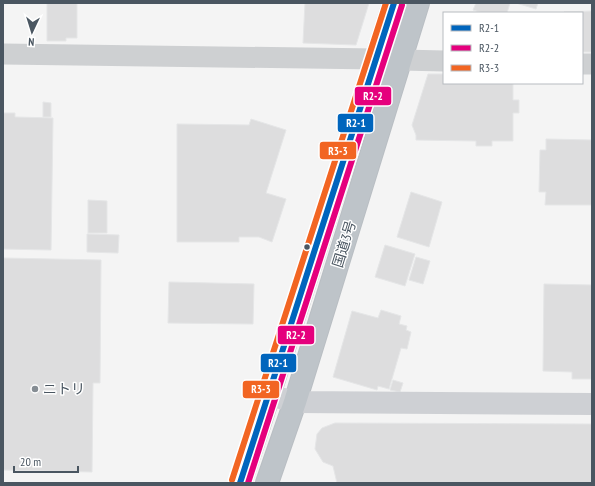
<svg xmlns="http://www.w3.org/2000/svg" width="595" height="486" viewBox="0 0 595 486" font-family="'PT Sans Narrow','Noto Sans JP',sans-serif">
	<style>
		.building { fill: #ddddde; stroke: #e5e6e7 }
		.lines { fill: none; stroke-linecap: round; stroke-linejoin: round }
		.highway-casing { stroke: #b9bec3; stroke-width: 24 }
		.street { stroke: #ced0d2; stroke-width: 21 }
		.secondary { stroke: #ced0d4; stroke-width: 22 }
		.highway { stroke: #bec4c9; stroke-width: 22 }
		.bus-1-casing { stroke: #fff; stroke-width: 9 }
		.bus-2-casing { stroke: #fff; stroke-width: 9 }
		.bus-3-casing { stroke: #fff; stroke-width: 9 }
		.bus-1 { stroke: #0065bd; stroke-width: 6 }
		.bus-2 { stroke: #e5007d; stroke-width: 6 }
		.bus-3 { stroke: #f26522; stroke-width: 6 }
		.bus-dot { fill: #4a5661; stroke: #fff; stroke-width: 1.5 }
		.poi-dot { fill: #868d94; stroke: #fff; stroke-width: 1.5 }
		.labels { text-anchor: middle; stroke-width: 3; stroke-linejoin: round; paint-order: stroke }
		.street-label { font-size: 14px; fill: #4a5661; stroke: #fff }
		.poi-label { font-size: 14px; fill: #4a5661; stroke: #fff; text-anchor: start }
		.line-badge { stroke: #fff; stroke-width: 1.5 }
		.badge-label { font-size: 11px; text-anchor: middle; font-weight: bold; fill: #fff }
	</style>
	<rect width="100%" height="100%" fill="#f4f4f4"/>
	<!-- building -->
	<g class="building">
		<polygon points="47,3 77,3 77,38 66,38 66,41 47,41"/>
		<polygon points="305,3 369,3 356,45 303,43"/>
		<polygon points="476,3 510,3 507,13 483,13 473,10"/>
		<polygon points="516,3 538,3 536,9"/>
		<polygon points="592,11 592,52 582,52 582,13 564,12"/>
		<polygon points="428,74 444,74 444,83 513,83 513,100 519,100 519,113 513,113 513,141 492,141 492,146 476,146 476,141 416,140 416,135 412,125"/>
		<polygon points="43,102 51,103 51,117 43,117"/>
		<polygon points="3,113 15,113 15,117 53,118 51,250 3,249"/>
		<polygon points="251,119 286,130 266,193 286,199 272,242 259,237 239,237 239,242 177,242 177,124 249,125"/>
		<polygon points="546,139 592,140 592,205 545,205 546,192 539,192 540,150 546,150"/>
		<polygon points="411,192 442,202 429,247 397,237"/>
		<polygon points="88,200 107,201 107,233 88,233"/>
		<polygon points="87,234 119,235 118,253 87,252"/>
		<polygon points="385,245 415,254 405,286 375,277"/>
		<polygon points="416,257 430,261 423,284 409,280"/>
		<polygon points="3,258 101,260 100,383 93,383 92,472 3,470"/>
		<polygon points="169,282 254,284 253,324 168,323"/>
		<polygon points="544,284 592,285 591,379 572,379 572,372 543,371"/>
		<polygon points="381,310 401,316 399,324 407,326 406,330 411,332 407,349 401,348 389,389 378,386 377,390 333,377 352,311 378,318"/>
		<polygon points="393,380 403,383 400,392 390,390"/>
		<polygon points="335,423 592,424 592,483 337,483 333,466 323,462 315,449 317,434 322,428"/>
	</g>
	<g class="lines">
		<!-- highway casing -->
		<g class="highway-casing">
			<g id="highway">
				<polyline points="240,483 269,395 394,3"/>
				<polyline points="267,483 295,402 418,3"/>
			</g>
		</g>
		<!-- street -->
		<g class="street">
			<polyline points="3,54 377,59"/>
			<polyline points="401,60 444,61"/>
			<polyline points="582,64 592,64"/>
		</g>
		<!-- secondary -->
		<polyline class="secondary" points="269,395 295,402 592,404"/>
		<!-- highway -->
		<use href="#highway" class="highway"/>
		<!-- bus-1 casing -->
		<g class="bus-1-casing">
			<polyline id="bus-1" points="240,483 394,3"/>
		</g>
		<!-- bus-2 casing -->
		<g class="bus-2-casing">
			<polyline id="bus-2" points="248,483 402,5"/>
		</g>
		<!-- bus-3 casing -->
		<g class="bus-3-casing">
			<polyline id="bus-3" points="232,480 386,3"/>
		</g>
		<!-- bus-1 -->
		<use href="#bus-1" class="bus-1"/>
		<!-- bus-2 -->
		<use href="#bus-2" class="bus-2"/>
		<!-- bus-3 -->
		<use href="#bus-3" class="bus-3"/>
	</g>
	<!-- markers -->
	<circle class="bus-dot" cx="307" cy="247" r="3.5"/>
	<circle class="poi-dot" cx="35" cy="389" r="4"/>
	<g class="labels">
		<!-- street labels -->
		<g class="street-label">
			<text transform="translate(344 244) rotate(-73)" y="5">国道3号</text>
		</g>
		<!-- poi labels -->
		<g class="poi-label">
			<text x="43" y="394">ニトリ</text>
		</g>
	</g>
	<g class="line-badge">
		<rect x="354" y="86" width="38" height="20" rx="4" fill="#e5007d"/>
		<rect x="337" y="113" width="37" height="20" rx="4" fill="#0065bd"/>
		<rect x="319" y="141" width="38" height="19" rx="4" fill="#f26522"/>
		<rect x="277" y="325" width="38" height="20" rx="4" fill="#e5007d"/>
		<rect x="260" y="353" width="37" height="20" rx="4" fill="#0065bd"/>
		<rect x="242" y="380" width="38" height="19" rx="4" fill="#f26522"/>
	</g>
	<g class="badge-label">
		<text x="373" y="100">R2-2</text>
		<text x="356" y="127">R2-1</text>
		<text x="338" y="155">R3-3</text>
		<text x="296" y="339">R2-2</text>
		<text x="278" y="367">R2-1</text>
		<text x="261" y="393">R3-3</text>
	</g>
	<!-- border -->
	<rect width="595" height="486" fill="none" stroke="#4a5661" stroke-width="8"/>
	<!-- legend -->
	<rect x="443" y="12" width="140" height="72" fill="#ffffff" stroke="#b7bbc0"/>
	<rect x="451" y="25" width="20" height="6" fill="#0065bd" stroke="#b7bbc0"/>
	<text x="479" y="32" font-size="12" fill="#4a5661">R2-1</text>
	<rect x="451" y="45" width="20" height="6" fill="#e5007d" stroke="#b7bbc0"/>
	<text x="479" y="52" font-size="12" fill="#4a5661">R2-2</text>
	<rect x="451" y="65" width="20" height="6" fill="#f26522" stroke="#b7bbc0"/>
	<text x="479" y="72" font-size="12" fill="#4a5661">R3-3</text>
	<!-- north arrow -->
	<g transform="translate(32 32) rotate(184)" stroke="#ffffff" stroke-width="3" paint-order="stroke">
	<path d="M0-3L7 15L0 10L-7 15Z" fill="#4a5661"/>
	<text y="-6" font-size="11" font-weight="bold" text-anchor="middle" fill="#4a5661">N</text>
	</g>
	<!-- scale -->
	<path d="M14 466v6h64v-6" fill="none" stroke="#4a5661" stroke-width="2"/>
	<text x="20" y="466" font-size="12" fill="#4a5661" stroke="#ffffff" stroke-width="3" paint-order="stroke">20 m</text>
</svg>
